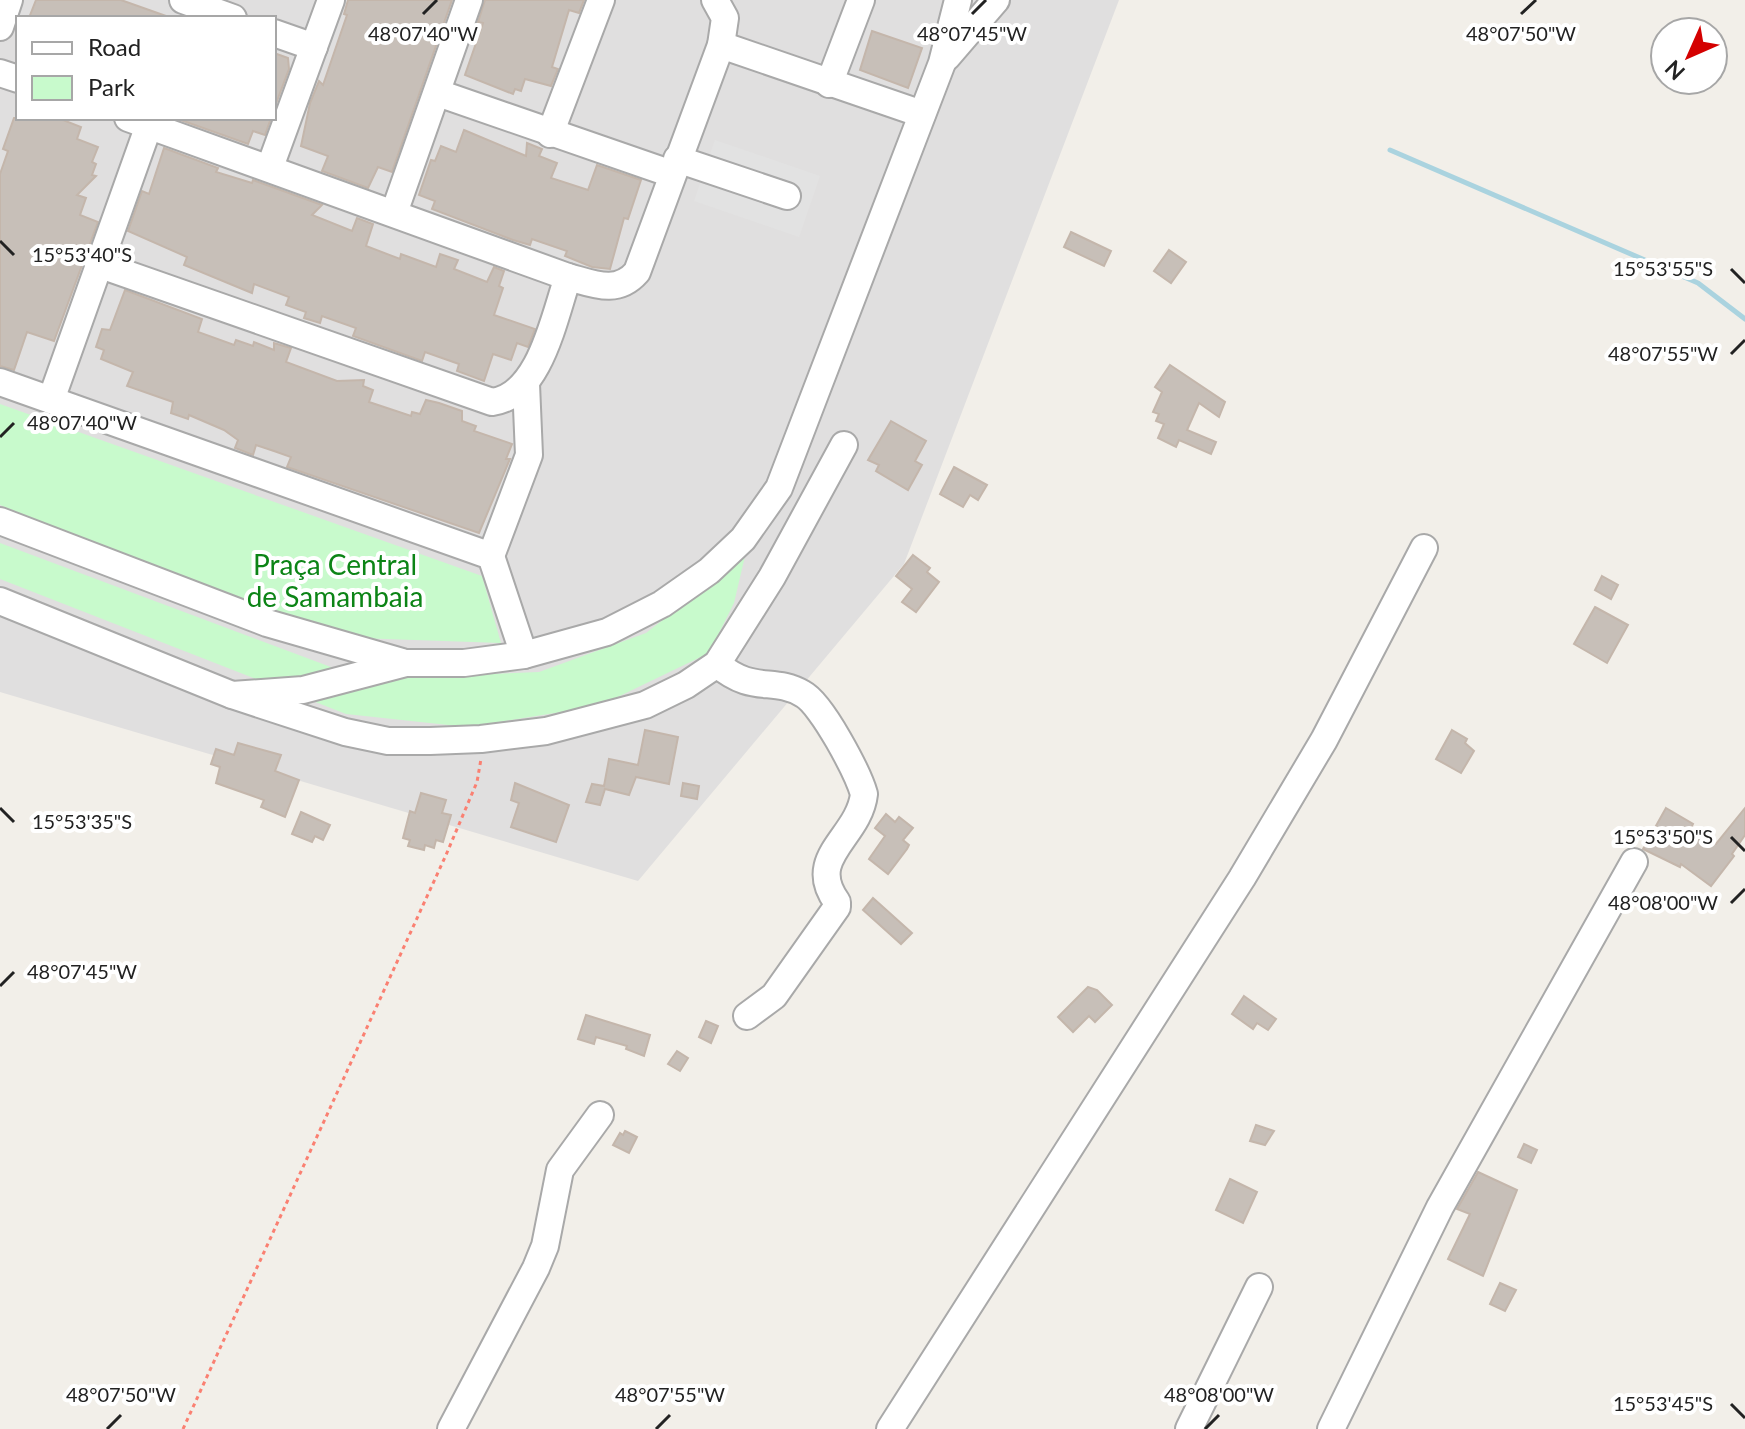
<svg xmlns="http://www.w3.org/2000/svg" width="1745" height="1429" viewBox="0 0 1745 1429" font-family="Lato,sans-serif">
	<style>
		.residential { fill: #e0dfdf; fill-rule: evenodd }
		.park { fill: #c8facc }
		.parking { fill: #e2e2e2 }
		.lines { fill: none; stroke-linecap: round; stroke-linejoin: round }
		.stream { stroke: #aad3df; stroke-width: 5 }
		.building { fill: #c7bfb8; stroke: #c4b6ab; stroke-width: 2 }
		.minor-casing { stroke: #a9a9a9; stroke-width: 30 }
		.path { stroke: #fa8072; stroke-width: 3; stroke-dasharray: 4 4; stroke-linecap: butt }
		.minor { stroke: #fff; stroke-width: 26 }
		.ticks { fill: none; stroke: #222; stroke-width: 3 }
		.labels { text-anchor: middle; stroke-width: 8; stroke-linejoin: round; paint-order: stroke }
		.park-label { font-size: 28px; fill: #0c8416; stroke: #fff }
		.ticks-label { font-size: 20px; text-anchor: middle; fill: #222; stroke: #fff; stroke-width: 8; stroke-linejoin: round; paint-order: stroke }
	</style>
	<rect width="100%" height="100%" fill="#f2efe9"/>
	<!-- residential -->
	<path class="residential" d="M0 0H1119L904 564 638 881 0 692ZM18 18H274V118H18Z"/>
	<!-- park -->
	<g class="park">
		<polygon points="0,404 482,576 501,643 328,637 0,505"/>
		<polygon points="0,543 363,679 539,672 646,633 745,556 734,603 709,653 599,706 467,727 346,714 0,579"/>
	</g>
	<!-- parking -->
	<polygon class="parking" points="715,140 820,176 799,237 694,201"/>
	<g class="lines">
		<!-- stream -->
		<polyline class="stream" points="1390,150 1698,283 1745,319"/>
	</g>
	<!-- building -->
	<g class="building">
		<polygon points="36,0 121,0 166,16 29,18"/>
		<polygon points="348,0 452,0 392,172 378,167 368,188 322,171 328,156 301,146 310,103 319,81 323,85 347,15 344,14"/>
		<polygon points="485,0 584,0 579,13 569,10 552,67 558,69 551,86 525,79 521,91 515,89 513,94 465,75 483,23 478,22"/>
		<polygon points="872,31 922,48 908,88 860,70"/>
		<polygon points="274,53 288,58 289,69 274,109"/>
		<polygon points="14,118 58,118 81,127 77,139 98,147 92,162 96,164 92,175 96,176 77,195 86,198 80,215 98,222 54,341 27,332 14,370 0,366 0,174 8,151 3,149"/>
		<polygon points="175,118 271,118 265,135 253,131 248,144"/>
		<polygon points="464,130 526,156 527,143 542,149 539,156 557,163 551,178 588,190 597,165 641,180 628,219 624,218 610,269 592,267 565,256 567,251 532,239 530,245 513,240 432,209 435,201 419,195 431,160 435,161 441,146 456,152"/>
		<polygon points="164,148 218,168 216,172 252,183 253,180 322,205 312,215 352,231 357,218 373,224 366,246 400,259 401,254 436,267 440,254 458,260 454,269 487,282 494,267 504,271 499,286 503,288 494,315 535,329 528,347 517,343 511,360 493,354 484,381 457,371 459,364 425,352 422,361 353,336 356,328 322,316 320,323 304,318 306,312 286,305 289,297 254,284 252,293 184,265 187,257 128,231 142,191 149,194"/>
		<polygon points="1071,232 1111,251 1104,266 1064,247"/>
		<polygon points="1169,250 1186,262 1171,283 1154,271"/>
		<polygon points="125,290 202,319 198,332 234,345 236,340 253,346 254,342 274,350 274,343 291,348 286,362 337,381 364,380 363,386 373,390 369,402 411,416 412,412 420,414 426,400 439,403 462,411 462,421 476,426 474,431 512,444 506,459 510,459 479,533 287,467 291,457 274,451 256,445 253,455 235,448 238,440 224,430 189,415 188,419 171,413 173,402 127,386 133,372 101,359 104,350 96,347 102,329 110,330"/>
		<polygon points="1170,365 1225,402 1219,417 1199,403 1187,430 1216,442 1211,454 1179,440 1176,447 1158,438 1164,424 1156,421 1159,414 1153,412 1162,392 1155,387"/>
		<polygon points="891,421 926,441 915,461 922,465 908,490 876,471 879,465 868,460"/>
		<polygon points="954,467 987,485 978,500 970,495 963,507 940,494"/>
		<polygon points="913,555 930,568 927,572 939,582 916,612 902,602 912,589 896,576"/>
		<polygon points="1602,576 1618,585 1611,599 1595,590"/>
		<polygon points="1595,607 1628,625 1607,663 1574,644"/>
		<polygon points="645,730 678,737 669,784 636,777 629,795 605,789 600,805 586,802 592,784 604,786 609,759 638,765"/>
		<polygon points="1452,730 1467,739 1465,743 1474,751 1461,773 1436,759"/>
		<polygon points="238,743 281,755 275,771 299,780 285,817 261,807 264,800 216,783 220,767 211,764 216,749 234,755"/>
		<polygon points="515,783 569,805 556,842 511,827 519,803 511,800"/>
		<polygon points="683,783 699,786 697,799 681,796"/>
		<polygon points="421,793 446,800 442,813 451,815 443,842 436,840 434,848 425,845 424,850 408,846 410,840 403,838 410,811 415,813"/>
		<polygon points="1666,808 1693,824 1690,830 1716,844 1745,808 1745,835 1732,854 1734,856 1711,886 1681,864 1680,867 1643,849"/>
		<polygon points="301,812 330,825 323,840 315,836 312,842 292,834"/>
		<polygon points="886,814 895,822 899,817 913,828 903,840 909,845 907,849 888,874 869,859 885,836 875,828"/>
		<polygon points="873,898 912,933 901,944 863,910"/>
		<polygon points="1088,987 1097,990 1112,1005 1095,1022 1089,1016 1073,1032 1058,1017"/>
		<polygon points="1244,996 1276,1019 1268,1030 1257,1023 1253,1029 1232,1014"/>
		<polygon points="586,1015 650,1035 644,1056 626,1049 627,1046 596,1037 594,1044 578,1039"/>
		<polygon points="706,1021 718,1026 711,1043 699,1037"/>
		<polygon points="677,1051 688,1058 680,1071 668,1064"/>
		<polygon points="1256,1125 1274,1131 1265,1145 1250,1141"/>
		<polygon points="625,1131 637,1137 629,1153 613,1145 620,1133 623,1135"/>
		<polygon points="1524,1144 1537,1150 1531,1163 1518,1157"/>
		<polygon points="1478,1172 1517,1190 1483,1276 1448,1259 1470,1214 1457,1209"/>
		<polygon points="1230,1179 1257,1192 1243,1223 1216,1210"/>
		<polygon points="1500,1283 1516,1290 1505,1311 1490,1304"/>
	</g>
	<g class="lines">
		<!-- minor casing -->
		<g class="minor-casing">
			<g id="minor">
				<polyline points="183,0 233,18"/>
				<polyline points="0,27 9,0"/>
				<polyline points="274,33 314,47"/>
				<polyline points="721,45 922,114"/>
				<polyline points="947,57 996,0"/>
				<polyline points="0,73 18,79"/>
				<polyline points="829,84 861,0"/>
				<polyline points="438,93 672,174"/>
				<path d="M128 118 568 277C594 284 617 295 637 272L721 45 725 18 715 0"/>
				<polyline points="550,134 601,0"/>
				<polyline points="677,159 787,196"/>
				<polyline points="270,167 331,0"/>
				<polyline points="394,213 469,0"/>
				<path d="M98 264 492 402C540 396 554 317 568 277"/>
				<polyline points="0,382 491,556 524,655"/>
				<polyline points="51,400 149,125"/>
				<polyline points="0,521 267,623 402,662"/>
				<polyline points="491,556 529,455 526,384"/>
				<polyline points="0,601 232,695 345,732 388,741 430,741 481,739 546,731 645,705 686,685 717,664 772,577 844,445"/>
				<path d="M717 664C754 695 772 676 803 694 822 704 858 773 864 794 859 838 804 857 837 902V907L774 996 747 1016"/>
				<polyline points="232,695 303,690 406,663 464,663 524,655 607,632 662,604 709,571 743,539 779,488 942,63 958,0"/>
				<polyline points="451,1429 536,1268 545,1246 560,1170 600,1115"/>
				<polyline points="890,1429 1242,878 1324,740 1424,548"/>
				<polyline points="1189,1429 1259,1287"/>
				<polyline points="1331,1429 1440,1207 1634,862"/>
			</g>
		</g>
		<!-- path -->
		<polyline class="path" points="183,1429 446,855 477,782 481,759"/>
		<!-- minor -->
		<use href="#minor" class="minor"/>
	</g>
	<!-- ticks -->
	<path class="ticks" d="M423 14 437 0M972 14 986 0M1521 14 1536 0M0 241 14 255M1731 269 1745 283M1731 354 1745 340M0 437 14 423M0 808 14 822M1731 837 1745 851M1731 903 1745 889M0 986 14 972M1731 1404 1745 1418M107 1429 121 1415M656 1429 670 1415M1205 1429 1219 1415"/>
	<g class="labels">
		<!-- park labels -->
		<g class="park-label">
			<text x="335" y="575">Praça Central<tspan x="335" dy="32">de Samambaia</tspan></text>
		</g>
	</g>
	<g class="ticks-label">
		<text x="423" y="41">48°07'40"W</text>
		<text x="972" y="41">48°07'45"W</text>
		<text x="1521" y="41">48°07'50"W</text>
		<text x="82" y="262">15°53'40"S</text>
		<text x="1663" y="276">15°53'55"S</text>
		<text x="1663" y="361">48°07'55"W</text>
		<text x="82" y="430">48°07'40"W</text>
		<text x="82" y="829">15°53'35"S</text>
		<text x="1663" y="844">15°53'50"S</text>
		<text x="1663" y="910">48°08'00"W</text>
		<text x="82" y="979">48°07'45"W</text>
		<text x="121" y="1402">48°07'50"W</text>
		<text x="670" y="1402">48°07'55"W</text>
		<text x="1219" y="1402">48°08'00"W</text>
		<text x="1663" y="1411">15°53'45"S</text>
	</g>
	<!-- legend -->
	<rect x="16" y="16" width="260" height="104" fill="#ffffff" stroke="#a7a7a7" stroke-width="2"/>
	<rect x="32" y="42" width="40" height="12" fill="#ffffff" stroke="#a7a7a7" stroke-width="2"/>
	<text x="88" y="56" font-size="24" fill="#222222">Road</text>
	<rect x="32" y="76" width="40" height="24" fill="#c8facc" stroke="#a7a7a7" stroke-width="2"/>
	<text x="88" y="96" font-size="24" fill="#222222">Park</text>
	<!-- north arrow -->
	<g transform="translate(1689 56) rotate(225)"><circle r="38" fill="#ffffff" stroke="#a7a7a7" stroke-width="2"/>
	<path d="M0-6L14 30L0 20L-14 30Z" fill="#d40000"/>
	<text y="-12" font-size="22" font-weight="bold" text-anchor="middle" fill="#222222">N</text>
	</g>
</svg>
